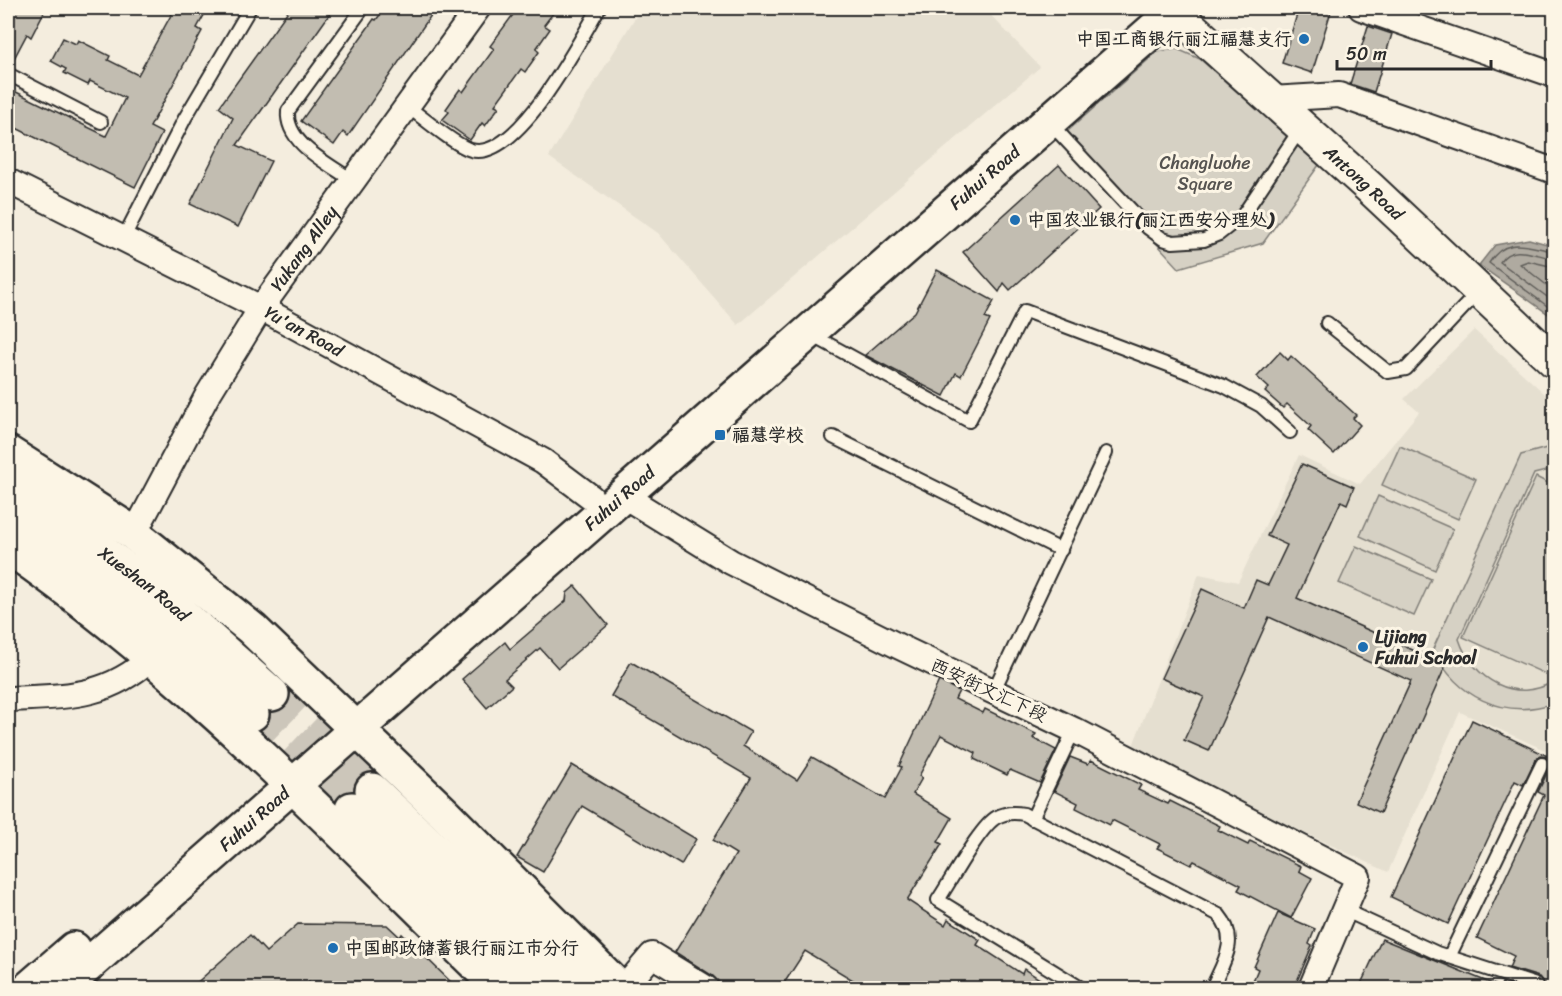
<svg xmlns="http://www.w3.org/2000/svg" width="1562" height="996" viewBox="0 0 1562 996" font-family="Sriracha,'LXGW WenKai TC',sans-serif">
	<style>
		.built { fill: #e5dfd0 }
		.green { fill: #d6d1c4; stroke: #807e78; stroke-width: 1.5 }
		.water { fill: #afaaa0; stroke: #7a7771; stroke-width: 1.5 }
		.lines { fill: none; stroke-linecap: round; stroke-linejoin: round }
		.shore { stroke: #605e5a; stroke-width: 1.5 }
		.building { fill: #c2bdb1; stroke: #2b2b2b; stroke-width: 1.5 }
		.secondary-tunnel { stroke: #ccc6ba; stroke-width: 33; stroke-dasharray: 33 16; stroke-linecap: butt }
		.service-casing { stroke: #2b2b2b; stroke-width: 16 }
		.minor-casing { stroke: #2b2b2b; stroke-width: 28 }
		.tertiary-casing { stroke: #2b2b2b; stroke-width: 36 }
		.secondary-casing { stroke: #2b2b2b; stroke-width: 38 }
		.primary-casing { stroke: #2b2b2b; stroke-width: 38 }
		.service { stroke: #fcf5e5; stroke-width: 12 }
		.minor { stroke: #fcf5e5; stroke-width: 24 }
		.tertiary { stroke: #fcf5e5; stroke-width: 32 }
		.secondary { stroke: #fcf5e5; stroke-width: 33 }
		.primary { stroke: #fcf5e5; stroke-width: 33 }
		.poi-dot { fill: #1f6fb2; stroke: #fcf5e5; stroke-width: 2 }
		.labels { text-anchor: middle; stroke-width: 6; stroke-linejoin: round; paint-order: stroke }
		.poi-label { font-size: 18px; font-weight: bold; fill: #2b2b2b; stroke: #fcf5e5; text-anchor: start }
		.park-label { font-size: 18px; fill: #565451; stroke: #fcf5e5 }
		.street-label { font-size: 18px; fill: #2b2b2b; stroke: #fcf5e5 }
	</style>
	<rect width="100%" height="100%" fill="#f4edde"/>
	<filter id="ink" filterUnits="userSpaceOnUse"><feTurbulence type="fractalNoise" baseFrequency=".0167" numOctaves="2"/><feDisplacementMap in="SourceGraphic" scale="12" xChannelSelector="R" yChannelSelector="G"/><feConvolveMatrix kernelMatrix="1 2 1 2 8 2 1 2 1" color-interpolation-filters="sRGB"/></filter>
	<g filter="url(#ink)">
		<!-- built -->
		<g class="built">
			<polygon points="641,8 984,8 1040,67 738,325 658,233 549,157"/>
			<polygon points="1474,330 1554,402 1554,754 1460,712 1388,872 1131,751 1199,574 1238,582 1299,455 1360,484 1419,412 1404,399"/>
		</g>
		<!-- green -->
		<g class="green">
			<polygon points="1177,49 1200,59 1319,165 1263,243 1179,268 1060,138 1157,52"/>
			<polygon points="1400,446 1476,479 1458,519 1382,485"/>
			<path d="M1554 446V469L1534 474 1459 639C1472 679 1516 705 1554 681V703C1503 720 1456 697 1433 649L1521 455Z"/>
			<polygon points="1536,477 1554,486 1554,671 1552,677 1463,637"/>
			<polygon points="1378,496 1453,529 1435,570 1360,536"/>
			<polygon points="1356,546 1431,579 1414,616 1339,583"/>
		</g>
		<!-- water -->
		<polygon class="water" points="1529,239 1554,246 1554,318 1479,265 1495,245"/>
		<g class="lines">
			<!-- shore -->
			<g class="shore">
				<path d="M1554 251C1529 248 1507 234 1489 263L1554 311"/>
				<path d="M1554 258C1538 257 1512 242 1500 262L1554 302"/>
				<polyline points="1554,267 1528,261 1520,264 1554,291"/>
			</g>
		</g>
		<!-- building -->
		<g class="building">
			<polygon points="8,8 46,8 31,37 27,34 10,66 8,66"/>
			<polygon points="175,8 208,8 197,28 202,31 150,127 162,133 135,187 8,124 8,88 106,136 125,98 90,81 88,85 64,73 66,69 51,61 63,38 76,44 78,40 110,56 108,60 138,75"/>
			<polygon points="290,8 334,8 237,145 271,161 238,227 190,204 233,118 219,107"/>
			<polygon points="385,8 436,8 348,136 343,132 334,145 301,121 374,19 376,20"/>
			<polygon points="518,8 557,8 544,25 550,29 536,49 539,52 525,72 521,69 495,105 499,107 485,126 482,123 470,140 442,120 449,112 446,109 460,89 463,92 494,49 490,46"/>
			<polygon points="1299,8 1332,8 1312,73 1282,63"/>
			<polygon points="1368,26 1392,34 1374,92 1350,84"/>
			<polygon points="1059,165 1099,209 1010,290 1004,283 999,292 963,252"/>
			<polygon points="937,270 994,301 985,318 990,320 961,376 956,373 944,396 865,355 915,312"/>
			<polygon points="1280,352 1288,360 1291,356 1356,415 1353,418 1360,425 1334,454 1308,430 1311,426 1287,404 1283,408 1265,392 1269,388 1257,377"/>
			<polygon points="1302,464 1354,487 1347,504 1341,501 1297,598 1446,665 1380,813 1356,802 1411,681 1269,617 1209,751 1184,740 1204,697 1161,678 1202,589 1244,608 1256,580 1268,585 1287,545 1267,536"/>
			<polygon points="575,586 608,625 558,668 540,648 505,679 512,686 487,708 462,679 505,642 510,649 566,601 567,593"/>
			<polygon points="631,662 751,732 743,746 797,780 812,757 885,799 902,767 899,766 939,681 959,691 955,699 983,713 985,709 1036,734 1033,738 1056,750 1040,783 1010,770 1007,775 974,759 976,753 941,735 919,776 922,778 913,794 952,818 938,842 942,844 907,900 945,925 948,919 980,940 977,945 1022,974 1024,969 1054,988 866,988 805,951 781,988 725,988 713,976 675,952 736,854 713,840 751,778 611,696"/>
			<polygon points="1472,720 1554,759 1554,988 1543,988 1544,983 1539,977 1509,968 1514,956 1477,938 1544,795 1538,792 1550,767 1546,757 1541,756 1535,760 1523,785 1515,781 1448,924 1391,897"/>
			<polygon points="1070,757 1088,764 1091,760 1141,785 1138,790 1168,804 1170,801 1220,826 1218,830 1248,845 1250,841 1301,866 1299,871 1312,878 1291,918 1238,890 1241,885 1194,861 1191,865 1157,848 1160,844 1112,820 1110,825 1076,808 1078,803 1054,791"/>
			<polygon points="572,765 696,839 681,865 582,806 543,872 517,857"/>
			<polygon points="1278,913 1315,929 1309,944 1312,946 1294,988 1250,988 1258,969 1254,967"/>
			<polygon points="298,924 387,925 400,937 402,934 457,988 366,988 359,981 310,981 302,988 191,988 250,935 266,952"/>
			<polygon points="1382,939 1500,987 1502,983 1520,988 1359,988"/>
		</g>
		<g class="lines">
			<!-- secondary-tunnel -->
			<g class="secondary-tunnel">
				<polyline points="272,694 372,790"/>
				<polyline points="252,714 352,809"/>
			</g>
			<!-- service casing -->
			<g class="service-casing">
				<g id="service">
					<polyline points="8,74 101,122"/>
					<path d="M407 106C422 117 456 146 471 150 517 163 579 41 599 8"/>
					<polyline points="1049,122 1148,228 1163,239 1173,242 1204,240 1219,234 1243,215 1301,128"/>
					<path d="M353 181C330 164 285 144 288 111L363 8"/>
					<polyline points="123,239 185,118 250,8"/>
					<polyline points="1327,323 1388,372 1406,369 1479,291"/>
					<polyline points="810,334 969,421 1025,311 1224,386 1261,406 1290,432"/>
					<polyline points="833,437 1061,550"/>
					<polyline points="993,692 1106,453"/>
					<polyline points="1032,819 1074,730"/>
					<polyline points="1344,910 1437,953 1536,985"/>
					<polyline points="1449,957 1542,764"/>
					<path d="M1081 988 938 900C951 881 980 826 997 817 1006 812 1014 812 1024 814L1219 915C1240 940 1223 963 1212 988"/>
				</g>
			</g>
			<!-- minor casing -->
			<g class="minor-casing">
				<g id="minor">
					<polyline points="1361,8 1554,75"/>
					<polyline points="1271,99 1339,95 1554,171"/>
					<path id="s1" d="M8 181 261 308 543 461 591 497"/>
					<polyline points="624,496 731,562 900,647 1074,730 1358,877 1311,988"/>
					<path id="s2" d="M134 534 207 396 261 308 478 8"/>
					<path d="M8 699C65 696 105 699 151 658"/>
					<polyline points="624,988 652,955 706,988"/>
				</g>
			</g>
			<!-- tertiary casing -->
			<g class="tertiary-casing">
				<g id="tertiary">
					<path id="s3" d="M1170 8 1370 188 1554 361"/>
				</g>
			</g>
			<!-- secondary casing -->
			<g class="secondary-casing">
				<g id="secondary">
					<polyline points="8,453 130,531 252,629 444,813 619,988"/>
					<path id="s4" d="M8 482 156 591 272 694"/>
					<path d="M8 520C97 574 176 642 252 714"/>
					<path d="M8 547C190 673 342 835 500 988"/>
					<polyline points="372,790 581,988"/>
					<polyline points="352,809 537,988"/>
				</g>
			</g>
			<!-- primary casing -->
			<g class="primary-casing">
				<g id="primary">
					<polyline points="29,988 74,949"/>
					<path id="s5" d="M62 988 1178 8"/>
				</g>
			</g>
			<!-- service -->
			<use href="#service" class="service"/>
			<!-- minor -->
			<use href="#minor" class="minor"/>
			<!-- tertiary -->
			<use href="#tertiary" class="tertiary"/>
			<!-- secondary -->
			<use href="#secondary" class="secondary"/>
			<!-- primary -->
			<use href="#primary" class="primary"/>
		</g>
	</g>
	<!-- markers -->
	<g class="poi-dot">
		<circle cx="1304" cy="39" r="6"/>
		<circle cx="1015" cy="220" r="6"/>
		<rect x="714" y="429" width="12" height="12" rx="3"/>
		<circle cx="1363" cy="647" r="6"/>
		<circle cx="333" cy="948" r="6"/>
	</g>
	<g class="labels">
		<!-- poi labels -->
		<g class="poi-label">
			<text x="1292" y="45" text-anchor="end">中国工商银行丽江福慧支行</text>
			<text x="1027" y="226">中国农业银行(丽江西安分理处)</text>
			<text x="732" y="441">福慧学校</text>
			<text x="1375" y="643">Lijiang<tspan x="1375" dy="21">Fuhui School</tspan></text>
			<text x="345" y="954">中国邮政储蓄银行丽江市分行</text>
		</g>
		<!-- park labels -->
		<g class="park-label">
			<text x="1205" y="169">Changluohe<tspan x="1205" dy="21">Square</tspan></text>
		</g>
		<!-- street labels -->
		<g class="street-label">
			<text dy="6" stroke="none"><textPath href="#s5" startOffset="1228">Fuhui Road</textPath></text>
			<text dy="6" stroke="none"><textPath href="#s3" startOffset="261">Antong Road</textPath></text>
			<text dy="6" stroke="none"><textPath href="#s2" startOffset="333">Yukang Alley</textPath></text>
			<text dy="6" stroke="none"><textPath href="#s1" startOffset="332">Yu'an Road</textPath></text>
			<text dy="6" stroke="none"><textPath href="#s5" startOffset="742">Fuhui Road</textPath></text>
			<text dy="6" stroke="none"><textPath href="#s4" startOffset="170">Xueshan Road</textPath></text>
			<text transform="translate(989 690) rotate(25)" y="6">西安街文汇下段</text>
			<text dy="6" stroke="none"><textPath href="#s5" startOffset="256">Fuhui Road</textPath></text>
		</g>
	</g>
	<!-- margin -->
	<rect width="1562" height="996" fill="none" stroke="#fcf5e5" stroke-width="30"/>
	<rect x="15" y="15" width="1532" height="966" fill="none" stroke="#2b2b2b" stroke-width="2" filter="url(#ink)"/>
	<!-- scale -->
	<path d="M1337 60v9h154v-9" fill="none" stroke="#2b2b2b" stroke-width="3"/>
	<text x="1346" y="60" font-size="18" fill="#2b2b2b" stroke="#fcf5e5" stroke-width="4.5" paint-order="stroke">50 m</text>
</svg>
